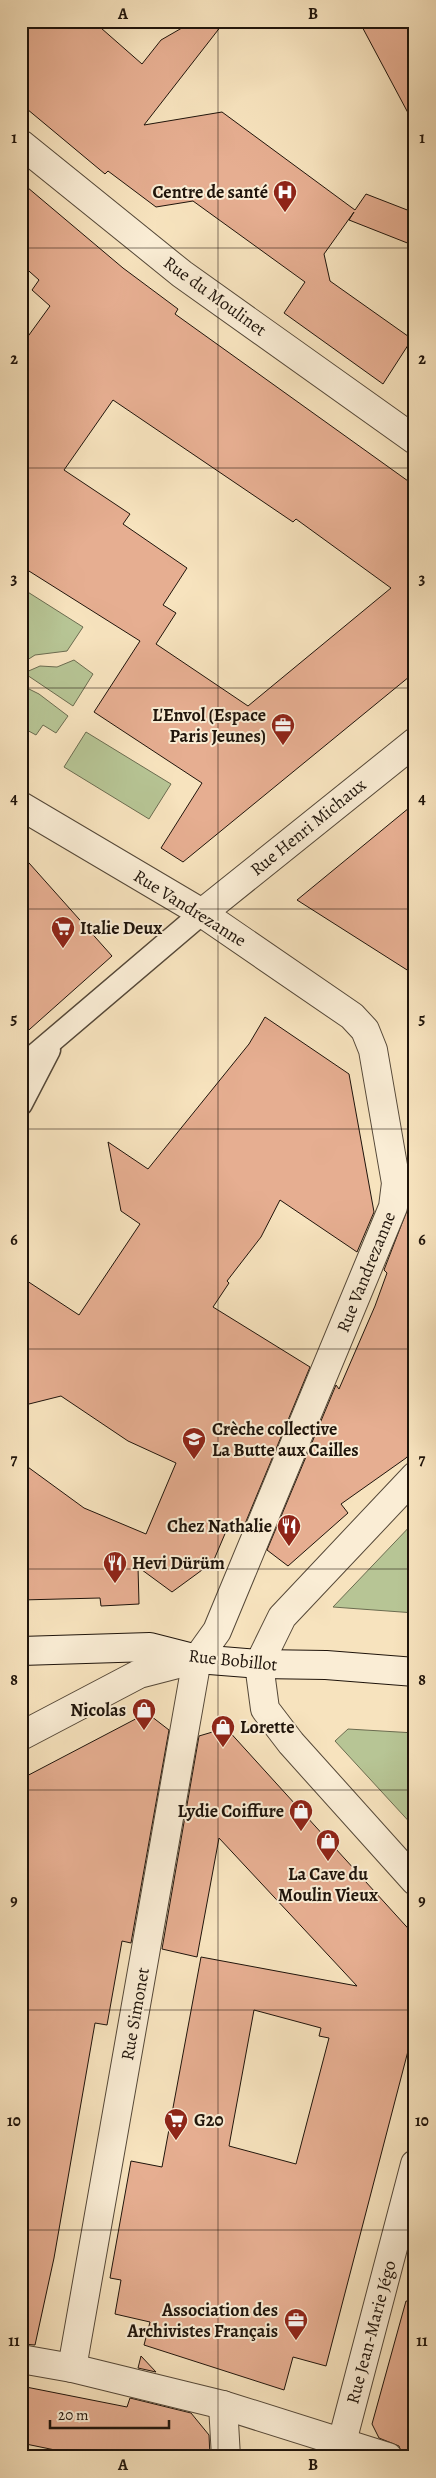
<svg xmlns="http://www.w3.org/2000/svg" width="436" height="2478" viewBox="0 0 436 2478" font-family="Alegreya,serif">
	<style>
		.green { fill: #b7c595; stroke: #6b6c50 }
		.building { fill: #e6ae91; stroke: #1f140b; fill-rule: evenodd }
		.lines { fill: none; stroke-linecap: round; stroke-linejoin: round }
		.lane-casing { stroke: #554838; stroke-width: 25 }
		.street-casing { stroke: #554838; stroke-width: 30 }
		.secondary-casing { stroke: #1f140b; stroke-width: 30 }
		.lane { stroke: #faedd5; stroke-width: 22 }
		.street { stroke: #faedd5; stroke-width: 28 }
		.secondary { stroke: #faedd5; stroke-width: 28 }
		.grid { fill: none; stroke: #1f140b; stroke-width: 1; stroke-opacity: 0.55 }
		.labels { text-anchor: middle; stroke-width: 4; stroke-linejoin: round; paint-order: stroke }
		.poi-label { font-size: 18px; font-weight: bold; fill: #1f140b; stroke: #faedd5; text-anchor: end }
		.street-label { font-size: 18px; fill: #1f140b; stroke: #faedd5 }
		.neatline { fill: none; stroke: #1f140b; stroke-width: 2 }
		.grid-label { font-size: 16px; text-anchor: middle; font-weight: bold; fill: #1f140b }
	</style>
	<rect width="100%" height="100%" fill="#f7e3be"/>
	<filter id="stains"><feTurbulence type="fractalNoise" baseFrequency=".004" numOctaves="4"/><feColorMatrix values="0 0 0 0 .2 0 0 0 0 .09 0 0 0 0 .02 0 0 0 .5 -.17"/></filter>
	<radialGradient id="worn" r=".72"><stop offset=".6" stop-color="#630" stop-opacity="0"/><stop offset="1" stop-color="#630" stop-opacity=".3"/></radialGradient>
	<!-- green -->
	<g class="green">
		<polygon points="23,589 83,627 67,651 35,655 21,664"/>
		<polygon points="74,660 93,674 73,706 24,673 40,666 57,667"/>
		<polygon points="21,685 39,694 68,716 56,733 43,725 36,735 25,729 21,735"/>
		<polygon points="86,732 171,784 149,819 64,767"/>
		<polygon points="415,1521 415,1613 333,1607"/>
		<polygon points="348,1729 415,1733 415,1828 335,1741"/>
	</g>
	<!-- building -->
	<g class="building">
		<polygon points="21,21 93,21 142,64 161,40 194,21 225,21 144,125 222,112 355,210 366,194 415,213 415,246 349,220 354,212 324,254 330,281 412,339 383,384 284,313 305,282 193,201 156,207 108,171 105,174 21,104"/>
		<polygon points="359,21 415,21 415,126"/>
		<path d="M21 182 123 268 178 309 175 314 415 486V672L183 862 161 848 202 783 94 712 140 641 21 566V346L50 306 32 290 39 280 21 264ZM113 400 293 522 296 519 391 588 248 706 156 644 176 613 163 605 187 568 123 524 130 514 64 470Z"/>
		<polygon points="415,803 415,975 297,900"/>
		<polygon points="21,854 112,956 21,1037"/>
		<polygon points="265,1017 349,1074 374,1212 357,1252 280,1200 261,1237 227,1281 229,1283 213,1307 310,1367 242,1531 230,1522 213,1562 172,1592 138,1567 139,1604 101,1606 100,1598 21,1600 21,1462 84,1508 146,1534 176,1463 128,1441 61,1396 21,1406 21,1277 79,1315 140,1224 121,1211 108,1142 148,1169 249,1044"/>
		<polygon points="415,1197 415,1448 406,1458 341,1504 348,1513 288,1566 267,1550 336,1385 339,1389 375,1306 387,1273 384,1270 409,1205"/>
		<polygon points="147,1713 169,1730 131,1943 122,1941 107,2025 95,2023 54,2258 35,2345 21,2344 21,1779"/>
		<path d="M226 1728 415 1936V2053L408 2051 326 2366 293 2357 284 2390 144 2345 150 2322 115 2314 121 2280 110 2278 131 2161 162 2167 201 1957 357 1986 219 1838 197 1957 162 1949 199 1736ZM254 2010 321 2028 319 2036 329 2038 296 2164 229 2146Z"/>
		<polygon points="406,2301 415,2302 415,2457 403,2457 399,2446 379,2438 372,2424"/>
		<polygon points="141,2356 156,2372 138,2368"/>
		<polygon points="21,2386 127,2407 130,2398 191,2413 209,2435 210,2457 89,2457 21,2443"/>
	</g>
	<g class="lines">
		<!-- lane casing -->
		<g class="lane-casing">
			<g id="lane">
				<polyline points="21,1067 202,913"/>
				<polyline points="21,1104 49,1050"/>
			</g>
		</g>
		<!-- street casing -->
		<g class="street-casing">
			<g id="street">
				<polyline points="21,144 182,274 415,440"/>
				<polyline points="21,806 202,913 352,1016 365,1030 373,1050 396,1183 393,1207 217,1631 197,1659 72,2368"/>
				<polyline points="202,913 415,742"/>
				<polyline points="415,1476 282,1617 259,1664 265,1709 291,1743 415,1881"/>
				<polyline points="21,1736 139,1674 197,1659"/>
				<polyline points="21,2359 72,2368 223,2405 388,2457"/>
				<polyline points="223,2405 226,2457"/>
				<polyline points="342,2442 415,2164"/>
			</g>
		</g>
		<!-- secondary casing -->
		<g class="secondary-casing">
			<polyline id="secondary" points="21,1651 150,1647 197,1659 259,1664 326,1665 415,1672"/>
		</g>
		<!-- lane -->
		<use href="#lane" class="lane"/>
		<!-- street -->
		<use href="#street" class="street"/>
		<!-- secondary -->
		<use href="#secondary" class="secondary"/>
	</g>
	<!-- grid -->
	<path class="grid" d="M218 21V2457M21 248H415M21 468H415M21 688H415M21 909H415M21 1129H415M21 1349H415M21 1569H415M21 1790H415M21 2010H415M21 2230H415"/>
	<!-- icons -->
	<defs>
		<g id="hospital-pin" transform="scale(1.25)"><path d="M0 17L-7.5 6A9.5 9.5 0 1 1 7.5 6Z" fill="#8f2418" stroke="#faedd5"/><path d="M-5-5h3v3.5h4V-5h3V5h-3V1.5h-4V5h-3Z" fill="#fff"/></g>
		<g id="office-pin" transform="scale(1.25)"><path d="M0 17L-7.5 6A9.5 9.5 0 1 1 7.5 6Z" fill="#8f2418" stroke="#faedd5"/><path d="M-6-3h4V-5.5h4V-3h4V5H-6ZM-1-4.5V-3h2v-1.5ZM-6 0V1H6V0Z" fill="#fff"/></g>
		<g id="supermarket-pin" transform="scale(1.25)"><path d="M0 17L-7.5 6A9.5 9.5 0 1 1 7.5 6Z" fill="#8f2418" stroke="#faedd5"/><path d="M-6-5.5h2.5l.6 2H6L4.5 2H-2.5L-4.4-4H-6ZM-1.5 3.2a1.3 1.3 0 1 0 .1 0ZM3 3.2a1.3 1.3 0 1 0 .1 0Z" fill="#fff"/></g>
		<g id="school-pin" transform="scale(1.25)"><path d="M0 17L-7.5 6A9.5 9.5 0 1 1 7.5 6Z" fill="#8f2418" stroke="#faedd5"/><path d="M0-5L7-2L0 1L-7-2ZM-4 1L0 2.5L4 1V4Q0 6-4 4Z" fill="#fff"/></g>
		<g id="restaurant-pin" transform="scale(1.25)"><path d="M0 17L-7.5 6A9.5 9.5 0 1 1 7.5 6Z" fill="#8f2418" stroke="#faedd5"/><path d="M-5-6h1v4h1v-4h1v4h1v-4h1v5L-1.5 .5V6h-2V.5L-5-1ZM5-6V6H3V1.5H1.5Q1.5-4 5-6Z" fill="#fff"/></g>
		<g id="shop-pin" transform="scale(1.25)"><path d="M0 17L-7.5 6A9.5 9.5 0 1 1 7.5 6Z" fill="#8f2418" stroke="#faedd5"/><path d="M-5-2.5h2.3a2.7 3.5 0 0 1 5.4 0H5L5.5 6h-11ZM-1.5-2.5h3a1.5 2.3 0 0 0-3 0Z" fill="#fff"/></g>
	</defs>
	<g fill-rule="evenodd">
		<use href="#hospital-pin" x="285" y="192"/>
		<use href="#office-pin" x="283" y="725"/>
		<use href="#supermarket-pin" x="63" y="928"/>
		<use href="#school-pin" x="194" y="1439"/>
		<use href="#restaurant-pin" x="289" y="1526"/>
		<use href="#restaurant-pin" x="115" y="1563"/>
		<use href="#shop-pin" x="144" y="1710"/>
		<use href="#shop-pin" x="223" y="1727"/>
		<use href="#shop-pin" x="301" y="1811"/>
		<use href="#shop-pin" x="328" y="1841"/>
		<use href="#supermarket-pin" x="176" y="2120"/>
		<use href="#office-pin" x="296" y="2320"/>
	</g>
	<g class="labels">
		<!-- poi labels -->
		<g class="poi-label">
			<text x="268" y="198">Centre de santé</text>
			<text x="266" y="721">L'Envol (Espace<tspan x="266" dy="21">Paris Jeunes)</tspan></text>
			<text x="80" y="934" text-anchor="start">Italie Deux</text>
			<text x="212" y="1435" text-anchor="start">Crèche collective<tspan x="212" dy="21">La Butte aux Cailles</tspan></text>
			<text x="272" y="1532">Chez Nathalie</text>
			<text x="132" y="1569" text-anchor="start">Hevi Dürüm</text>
			<text x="126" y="1716">Nicolas</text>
			<text x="240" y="1733" text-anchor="start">Lorette</text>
			<text x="284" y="1817">Lydie Coiffure</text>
			<text x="328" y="1880" text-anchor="middle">La Cave du<tspan x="328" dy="21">Moulin Vieux</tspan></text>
			<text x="194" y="2126" text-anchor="start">G20</text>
			<text x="278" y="2316">Association des<tspan x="278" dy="21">Archivistes Français</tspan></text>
		</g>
		<!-- street labels -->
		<g class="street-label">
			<text transform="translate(215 296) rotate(36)" y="6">Rue du Moulinet</text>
			<text transform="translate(308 827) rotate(-39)" y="6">Rue Henri Michaux</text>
			<text transform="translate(190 908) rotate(32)" y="6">Rue Vandrezanne</text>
			<text transform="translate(366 1272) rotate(-68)" y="6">Rue Vandrezanne</text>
			<text transform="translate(233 1660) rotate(6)" y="6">Rue Bobillot</text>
			<text transform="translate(135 2014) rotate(-80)" y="6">Rue Simonet</text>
			<text transform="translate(371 2332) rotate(-75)" y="6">Rue Jean-Marie Jégo</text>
		</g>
	</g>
	<!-- margin -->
	<rect width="436" height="2478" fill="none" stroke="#f7e3be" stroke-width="55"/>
	<!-- scale -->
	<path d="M50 2420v8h119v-8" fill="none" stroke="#1f140b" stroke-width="2.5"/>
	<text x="58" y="2420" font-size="15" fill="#1f140b" stroke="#faedd5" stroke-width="4" paint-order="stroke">20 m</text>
	<rect x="28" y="28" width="380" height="2422" class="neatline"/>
	<g class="grid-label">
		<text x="123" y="19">A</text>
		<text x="313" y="19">B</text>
		<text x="14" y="143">1</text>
		<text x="422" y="143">1</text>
		<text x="14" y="364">2</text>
		<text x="422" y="364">2</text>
		<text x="14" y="584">3</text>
		<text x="422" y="584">3</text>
		<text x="14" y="804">4</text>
		<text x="422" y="804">4</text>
		<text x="14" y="1024">5</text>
		<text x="422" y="1024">5</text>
		<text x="14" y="1245">6</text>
		<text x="422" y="1245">6</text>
		<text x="14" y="1465">7</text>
		<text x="422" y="1465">7</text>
		<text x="14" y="1685">8</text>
		<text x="422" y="1685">8</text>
		<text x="14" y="1906">9</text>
		<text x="422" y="1906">9</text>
		<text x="14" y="2126">10</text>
		<text x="422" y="2126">10</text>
		<text x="14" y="2346">11</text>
		<text x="422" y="2346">11</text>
		<text x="123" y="2470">A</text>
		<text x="313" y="2470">B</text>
	</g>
	<rect width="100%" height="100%" filter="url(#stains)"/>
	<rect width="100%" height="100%" fill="url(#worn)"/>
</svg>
